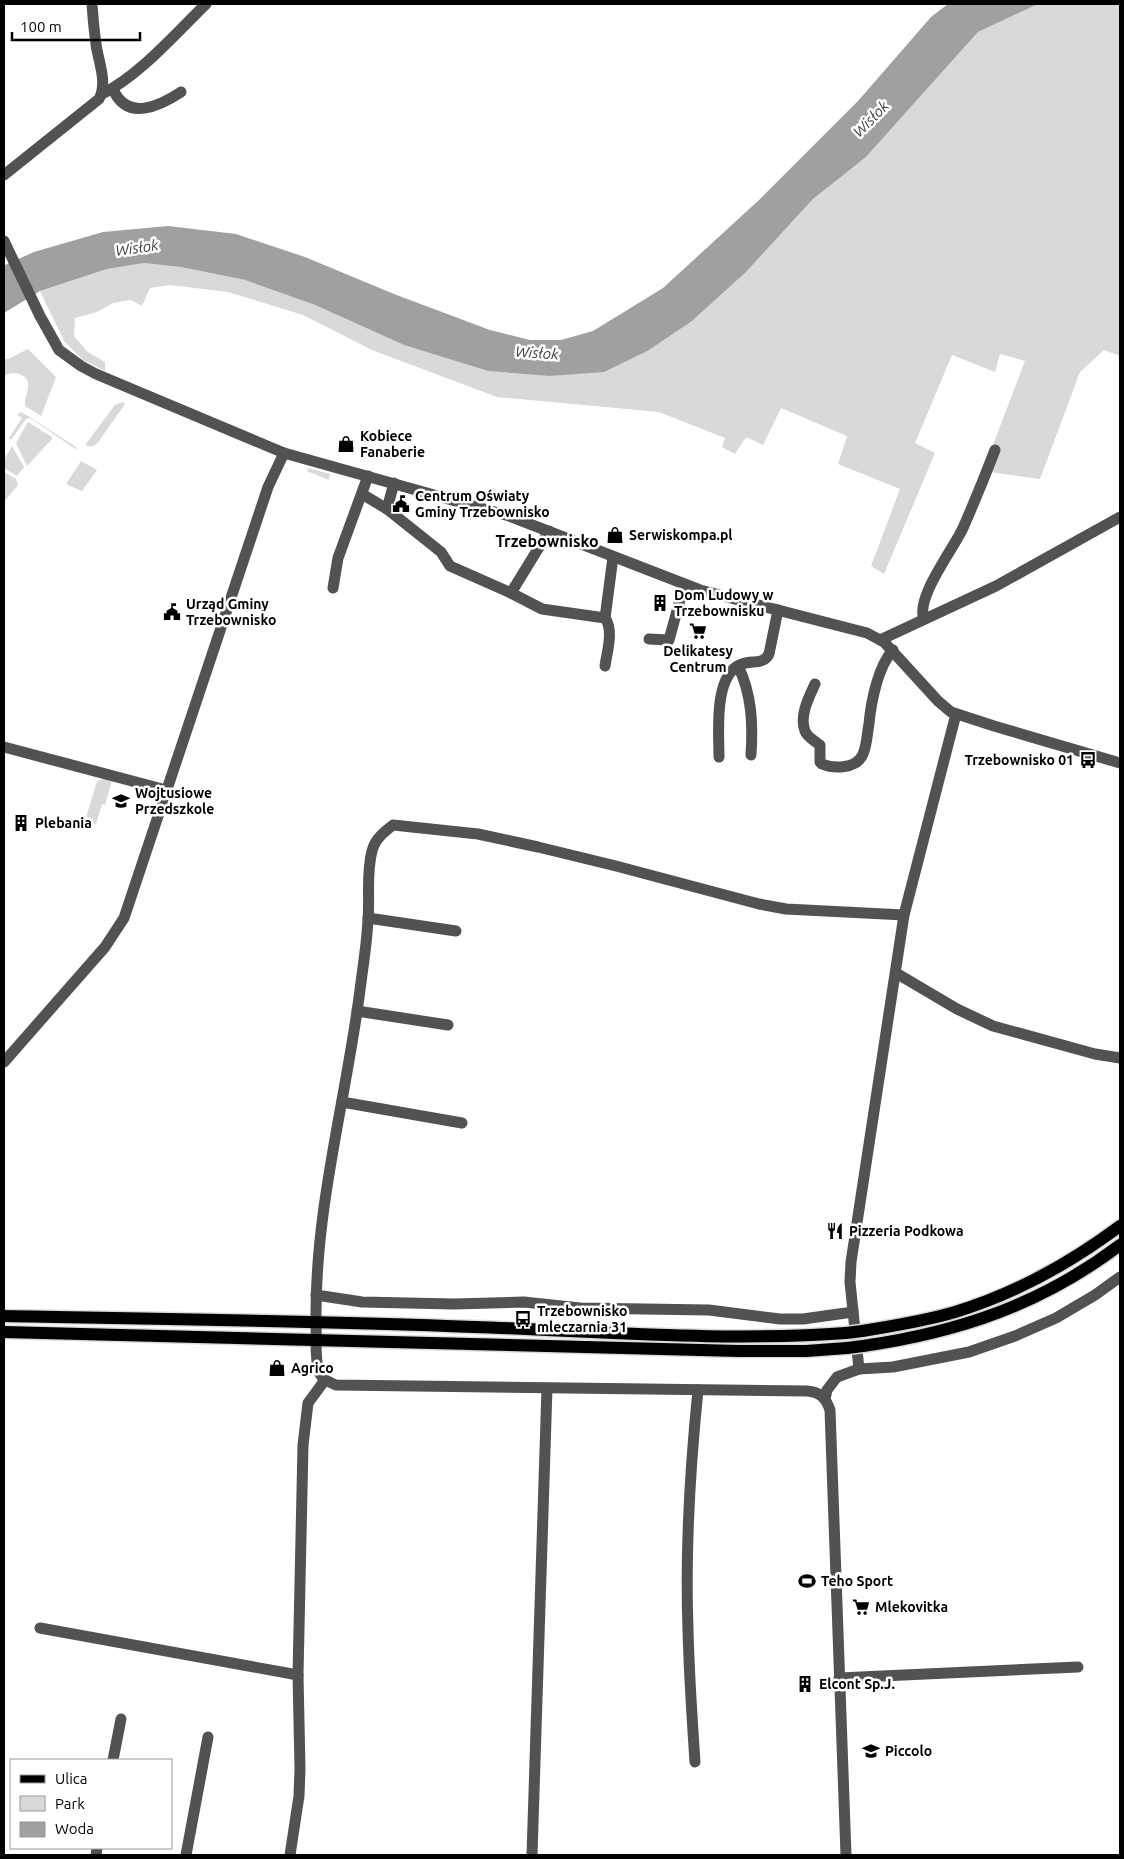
<svg xmlns="http://www.w3.org/2000/svg" width="1124" height="1859" viewBox="0 0 1124 1859" font-family="Ubuntu,sans-serif">
	<style>
		.green { fill: #d9d9d9 }
		.water { fill: #a0a0a0 }
		.lines { fill: none; stroke-linecap: round; stroke-linejoin: round }
		.major-casing { stroke: #dbdbdb; stroke-width: 15 }
		.minor { stroke: #525252; stroke-width: 11 }
		.major { stroke: #000; stroke-width: 12 }
		.major-bridge-casing { stroke: #dbdbdb; stroke-width: 15; stroke-linecap: butt }
		.major-bridge { stroke: #000; stroke-width: 12 }
		.labels { text-anchor: middle; stroke-width: 5; stroke-linejoin: round; paint-order: stroke }
		.poi-label { font-size: 14px; font-weight: bold; fill: #000; stroke: #fff; text-anchor: start }
		.water-label { font-size: 15px; font-style: italic; fill: #414141; stroke: #fff }
		.quarter-label { font-size: 16px; font-weight: bold; fill: #000; stroke: #fff }
	</style>
	<rect width="100%" height="100%" fill="#fff"/>
	<!-- green -->
	<g class="green">
		<polygon points="1038,4 1120,4 1120,356 1104,350 1080,372 1040,479 983,471 1025,361 1000,354 995,372 952,355 915,443 935,453 884,574 871,566 900,489 838,464 847,436 781,408 763,445 746,437 735,454 722,447 725,438 659,412 497,397 372,350 303,315 228,292 170,285 150,288 142,306 131,300 113,303 97,312 75,318 74,336 88,352 105,362 105,371 83,360 64,341 40,291 107,269 144,263 181,267 245,280 315,305 404,345 488,371 549,376 649,350 692,321 746,272 813,199 866,157 978,32"/>
		<path d="M28 349 56 377 41 416 25 406C24 395 36 380 19 374 14 372 9 373 4 376V359H8Z"/>
		<path d="M123 402 125 404 99 441C95 446 92 448 85 445L115 405Z"/>
		<polygon points="21,412 28,416 76,447 77,450 30,418 26,419 11,440 9,438 22,418 17,415"/>
		<polygon points="28,422 52,437 52,439 27,466 16,443"/>
		<polygon points="12,446 24,467 17,476 4,468 4,460"/>
		<polygon points="81,461 97,470 82,491 66,484"/>
		<polygon points="308,468 330,474 329,480 307,471"/>
		<polygon points="4,472 16,479 18,485 4,502"/>
		<polygon points="106,778 112,780 105,805 102,804 96,824 85,821 97,781"/>
	</g>
	<!-- water -->
	<polygon class="water" points="948,4 1038,4 978,32 866,157 813,199 746,272 692,321 649,350 604,372 549,376 488,371 404,345 315,305 245,280 181,267 144,263 107,269 40,291 4,313 4,266 7,264 34,252 103,232 168,226 236,234 305,257 394,294 490,330 530,340 561,340 593,331 663,288 759,200 858,101 931,17"/>
	<g class="lines">
		<!-- major casing -->
		<g class="major-casing">
			<g id="major">
				<path d="M4 1316C160 1319 317 1321 474 1327 597 1331 722 1342 846 1333"/>
				<path d="M862 1331C893 1326 925 1321 955 1312 1015 1294 1070 1263 1120 1226"/>
				<polyline points="4,1332 739,1351 806,1351 847,1348"/>
				<path d="M863 1346C960 1332 1042 1304 1120 1245"/>
			</g>
		</g>
		<!-- minor -->
		<g class="minor">
			<path d="M113 89C127 122 160 106 181 92"/>
			<path d="M102 94C139 76 176 33 206 4"/>
			<path d="M4 175 99 99C108 82 98 61 96 44 94 31 93 17 92 4"/>
			<polyline points="4,241 40,316 59,350 81,366 96,374 284,453 509,516 700,590 867,633 884,642 938,701 951,712 994,726 1120,763"/>
			<polyline points="362,494 387,509 441,552 450,566 511,593 542,609 605,618 613,557"/>
			<polyline points="387,509 394,483"/>
			<polyline points="333,588 338,558 368,476"/>
			<polyline points="511,593 549,531"/>
			<path d="M924 619C915 598 954 548 963 528 974 503 985 476 995 450"/>
			<polyline points="649,639 669,640 684,585"/>
			<polyline points="880,640 996,586 1120,517"/>
			<path d="M605 666C607 652 614 630 605 618"/>
			<path d="M738 666C752 694 753 725 751 755"/>
			<path d="M815 684C809 697 799 716 805 731 807 737 815 741 820 745V762L822 764C834 769 857 769 863 754 867 745 867 734 869 724 871 702 878 666 893 650"/>
			<polyline points="4,747 166,790"/>
			<path d="M719 757C719 733 713 674 742 664 753 660 763 665 769 654L778 610"/>
			<polyline points="368,918 456,931"/>
			<polyline points="896,973 957,1009 993,1026 1095,1054 1120,1058"/>
			<polyline points="357,1011 448,1025"/>
			<polyline points="4,1062 105,947 124,918 268,487 284,453"/>
			<polyline points="342,1102 462,1123"/>
			<polyline points="316,1295 362,1302 454,1304 524,1302 580,1308 709,1310 780,1319 803,1319 853,1312"/>
			<polyline points="859,1369 850,1282 851,1262 904,915 956,714"/>
			<polyline points="825,1399 827,1390 837,1377 859,1369 893,1367 969,1352 1015,1336 1056,1318 1095,1295 1120,1277"/>
			<polyline points="40,1628 298,1675"/>
			<polyline points="839,1678 1078,1667"/>
			<polyline points="113,1760 121,1719"/>
			<path d="M695 1762C692 1718 689 1674 688 1629 685 1549 690 1469 698 1390"/>
			<polyline points="96,1855 97,1848"/>
			<polyline points="186,1855 208,1737"/>
			<polyline points="290,1855 299,1796 300,1769 298,1675 303,1445 308,1403 325,1380"/>
			<polyline points="532,1855 547,1388"/>
			<path d="M846 1855 830 1410C826 1398 820 1392 807 1391L336 1385C329 1382 322 1379 319 1372 314 1356 317 1335 316 1319 315 1207 346 1100 360 990 363 966 367 943 368 919 370 896 366 873 372 851 375 839 384 832 393 825L478 834 538 847 616 866 759 904 786 909 904 915"/>
		</g>
		<!-- major -->
		<use href="#major" class="major"/>
		<!-- major-bridge casing -->
		<g class="major-bridge-casing">
			<g id="major-bridge">
				<polyline points="846,1333 862,1331"/>
				<polyline points="847,1348 863,1346"/>
			</g>
		</g>
		<!-- major-bridge -->
		<use href="#major-bridge" class="major-bridge"/>
	</g>
	<!-- icons -->
	<defs>
		<g id="shop-bare" transform="scale(1.35)"><path d="M-5-2.5h2.3a2.7 3.5 0 0 1 5.4 0H5L5.5 6h-11ZM-1.5-2.5h3a1.5 2.3 0 0 0-3 0Z" fill="#000" stroke="#fff" stroke-width="2.5" paint-order="stroke"/></g>
		<g id="civic-bare" transform="scale(1.35)"><path d="M-.6-6.5H3V-4.5H.6V-3L4-1V1h2V6H-6V1h2V-1L-.6-3ZM-1.2 2.5V6h2.4V2.5Z" fill="#000" stroke="#fff" stroke-width="2.5" paint-order="stroke"/></g>
		<g id="building-bare" transform="scale(1.35)"><path d="M-4-6H4V6H1V3H-1V6H-4ZM-2.5-4.3h1.7v1.8h-1.7ZM.8-4.3h1.7v1.8H.8ZM-2.5-1h1.7V.8h-1.7ZM.8-1h1.7V.8H.8Z" fill="#000" stroke="#fff" stroke-width="2.5" paint-order="stroke"/></g>
		<g id="supermarket-bare" transform="scale(1.35)"><path d="M-6-5.5h2.5l.6 2H6L4.5 2H-2.5L-4.4-4H-6ZM-1.5 3.2a1.3 1.3 0 1 0 .1 0ZM3 3.2a1.3 1.3 0 1 0 .1 0Z" fill="#000" stroke="#fff" stroke-width="2.5" paint-order="stroke"/></g>
		<g id="bus-bare" transform="scale(1.35)"><path d="M-5-6H5V4H4V6H2V4H-2V6H-4V4H-5ZM-3.5-4V0h7V-4ZM-3.5 1.2v1.5H-2V1.2ZM2 1.2v1.5H3.5V1.2Z" fill="#000" stroke="#fff" stroke-width="2.5" paint-order="stroke"/></g>
		<g id="school-bare" transform="scale(1.35)"><path d="M0-5L7-2L0 1L-7-2ZM-4 1L0 2.5L4 1V4Q0 6-4 4Z" fill="#000" stroke="#fff" stroke-width="2.5" paint-order="stroke"/></g>
		<g id="restaurant-bare" transform="scale(1.35)"><path d="M-5-6h1v4h1v-4h1v4h1v-4h1v5L-1.5 .5V6h-2V.5L-5-1ZM5-6V6H3V1.5H1.5Q1.5-4 5-6Z" fill="#000" stroke="#fff" stroke-width="2.5" paint-order="stroke"/></g>
		<g id="stadium-bare" transform="scale(1.35)"><path d="M0-5a6.5 5 0 1 0 0 10a6.5 5 0 1 0 0-10ZM-3.5-1.8h7v3.6h-7Z" fill="#000" stroke="#fff" stroke-width="2.5" paint-order="stroke"/></g>
	</defs>
	<g fill-rule="evenodd">
		<use href="#shop-bare" x="346" y="444"/>
		<use href="#civic-bare" x="401" y="504"/>
		<use href="#shop-bare" x="615" y="535"/>
		<use href="#building-bare" x="660" y="603"/>
		<use href="#civic-bare" x="172" y="612"/>
		<use href="#supermarket-bare" x="698" y="631"/>
		<use href="#bus-bare" x="1088" y="760"/>
		<use href="#school-bare" x="121" y="801"/>
		<use href="#building-bare" x="21" y="823"/>
		<use href="#restaurant-bare" x="835" y="1231"/>
		<use href="#bus-bare" x="523" y="1319"/>
		<use href="#shop-bare" x="277" y="1368"/>
		<use href="#stadium-bare" x="807" y="1581"/>
		<use href="#supermarket-bare" x="861" y="1607"/>
		<use href="#building-bare" x="805" y="1684"/>
		<use href="#school-bare" x="871" y="1751"/>
	</g>
	<g class="labels">
		<!-- poi labels -->
		<g class="poi-label">
			<text x="360" y="441">Kobiece<tspan x="360" dy="16">Fanaberie</tspan></text>
			<text x="415" y="501">Centrum Oświaty<tspan x="415" dy="16">Gminy Trzebownisko</tspan></text>
			<text x="629" y="540">Serwiskompa.pl</text>
			<text x="674" y="600">Dom Ludowy w<tspan x="674" dy="16">Trzebownisku</tspan></text>
			<text x="186" y="609">Urząd Gminy<tspan x="186" dy="16">Trzebownisko</tspan></text>
			<text x="698" y="656" text-anchor="middle">Delikatesy<tspan x="698" dy="16">Centrum</tspan></text>
			<text x="1074" y="765" text-anchor="end">Trzebownisko 01</text>
			<text x="135" y="798">Wojtusiowe<tspan x="135" dy="16">Przedszkole</tspan></text>
			<text x="35" y="828">Plebania</text>
			<text x="849" y="1236">Pizzeria Podkowa</text>
			<text x="537" y="1316">Trzebownisko<tspan x="537" dy="16">mleczarnia 31</tspan></text>
			<text x="291" y="1373">Agrico</text>
			<text x="821" y="1586">Teho Sport</text>
			<text x="875" y="1612">Mlekovitka</text>
			<text x="819" y="1689">Elcont Sp.J.</text>
			<text x="885" y="1756">Piccolo</text>
		</g>
		<!-- water labels -->
		<g class="water-label">
			<text transform="translate(871 119) rotate(-45)" y="5">Wisłok</text>
			<text transform="translate(137 248) rotate(-8)" y="5">Wisłok</text>
			<text transform="translate(537 353) rotate(4)" y="5">Wisłok</text>
		</g>
		<!-- quarter labels -->
		<g class="quarter-label">
			<text x="547" y="547">Trzebownisko</text>
		</g>
	</g>
	<!-- border -->
	<rect width="1124" height="1859" fill="none" stroke="#000000" stroke-width="10"/>
	<!-- legend -->
	<rect x="10" y="1759" width="162" height="90" fill="#ffffff" stroke="#999999"/>
	<rect x="20" y="1775" width="25" height="8" fill="#000000" stroke="#999999"/>
	<text x="55" y="1784" font-size="15" fill="#000000">Ulica</text>
	<rect x="20" y="1796" width="25" height="15" fill="#d9d9d9" stroke="#999999"/>
	<text x="55" y="1809" font-size="15" fill="#000000">Park</text>
	<rect x="20" y="1822" width="25" height="15" fill="#a0a0a0" stroke="#999999"/>
	<text x="55" y="1834" font-size="15" fill="#000000">Woda</text>
	<!-- scale -->
	<path d="M12 32v8h128v-8" fill="none" stroke="#000000" stroke-width="2.5"/>
	<text x="20" y="32" font-size="15" fill="#000000" stroke="#ffffff" stroke-width="4" paint-order="stroke">100 m</text>
</svg>
